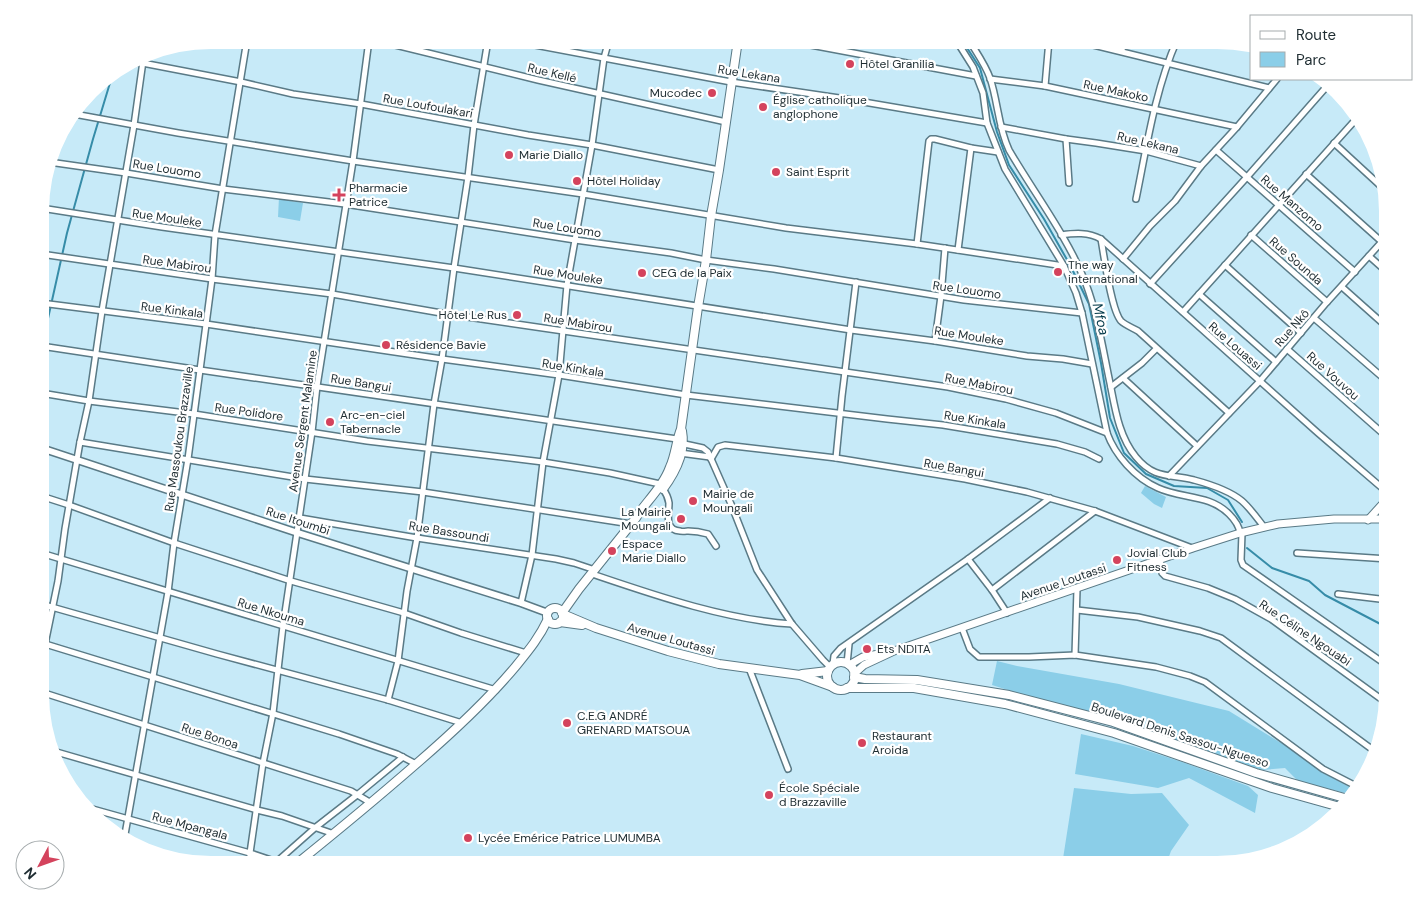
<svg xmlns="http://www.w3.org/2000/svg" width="1428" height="905" viewBox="0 0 1428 905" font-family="'DM Sans',sans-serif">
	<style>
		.green { fill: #8bcee8 }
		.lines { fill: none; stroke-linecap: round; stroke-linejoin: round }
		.stream { stroke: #368ca8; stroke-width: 2 }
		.minor-casing { stroke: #5a7a86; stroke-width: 8 }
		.tertiary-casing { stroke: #5a7a86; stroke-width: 9 }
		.secondary-casing { stroke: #5a7a86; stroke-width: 9 }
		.primary-casing { stroke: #5a7a86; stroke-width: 10 }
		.minor { stroke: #fff; stroke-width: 5 }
		.tertiary { stroke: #fff; stroke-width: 6 }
		.secondary { stroke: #fff; stroke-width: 7 }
		.primary { stroke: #fff; stroke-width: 8 }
		.poi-dot { fill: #d4435d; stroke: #fff; stroke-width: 2 }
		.labels { text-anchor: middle; stroke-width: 4.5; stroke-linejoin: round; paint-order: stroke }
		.poi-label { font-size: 12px; fill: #1e2c31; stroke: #fff; text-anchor: start }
		.street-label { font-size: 12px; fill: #1e2c31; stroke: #fff }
		.water-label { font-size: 14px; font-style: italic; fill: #033949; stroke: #fff }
	</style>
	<rect width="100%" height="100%" fill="#c7eaf8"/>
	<!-- green -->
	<g class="green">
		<polygon points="279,197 290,198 290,201 303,203 300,221 278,217"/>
		<polygon points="1145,486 1166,497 1162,508 1154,504 1141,493"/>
		<polygon points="997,661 1017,666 1119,684 1229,711 1286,746 1325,774 1357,791 1353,795 1298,781 1285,768 1263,770 992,685"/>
		<polygon points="1081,734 1133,746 1182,762 1248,786 1258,795 1255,813 1189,778 1158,788 1075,774"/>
		<polygon points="1074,788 1131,794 1162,793 1189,825 1171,851 1166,865 1062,865"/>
	</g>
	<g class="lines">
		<!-- stream -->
		<g class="stream">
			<polyline points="962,40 980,68 997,132 1009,165 1044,219 1070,265 1089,304 1101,363 1110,418 1124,453 1146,474 1174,486 1207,488 1228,500 1242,522"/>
			<polyline points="41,343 45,332 67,233 93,139 113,73"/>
			<polyline points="1247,548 1272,568 1309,581 1325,595 1388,628"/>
		</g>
		<!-- minor casing -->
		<g class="minor-casing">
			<g id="minor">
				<polyline points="375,40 538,80 726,122"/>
				<polyline points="508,40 731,82 846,99 987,123"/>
				<polyline points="784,40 976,76"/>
				<path d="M956 40 973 67 983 93 987 123 1005 169 1064 266 1076 293 1082 313 1107 433C1115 455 1135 478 1158 488 1182 499 1209 494 1229 514 1235 520 1239 525 1240 533"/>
				<path d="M969 40C976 52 985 64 990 78 998 101 998 127 1009 150 1034 193 1068 237 1086 284 1098 316 1103 350 1110 383 1115 408 1119 437 1136 457 1154 479 1169 474 1194 480 1209 484 1229 490 1242 501 1250 508 1257 518 1264 527"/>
				<polyline points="1073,40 1269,88"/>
				<polyline points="1121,51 1127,40"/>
				<polyline points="132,61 241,82 293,94 361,104 528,135 592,145 719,170"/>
				<polyline points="990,79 1045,86 1237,127"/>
				<polyline points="102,80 108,78 110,75"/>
				<polyline points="1045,86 1049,40"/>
				<polyline points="74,114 178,133 353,161 583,194 786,228 917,244 1064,266"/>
				<polyline points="1001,127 1066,139 1096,143 1146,151 1201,166"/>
				<polyline points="1066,139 1069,183"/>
				<polyline points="1334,143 1385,190"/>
				<polyline points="1216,150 1355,272"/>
				<polyline points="49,162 126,173 223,189 345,204 575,240 671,253 706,260 774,269 964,300 1082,313"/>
				<polyline points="1306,174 1382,242"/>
				<path d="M1136 199C1147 145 1155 90 1177 40"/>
				<polyline points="41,208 162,227 454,268 851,330 935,341 1027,356 1063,359 1092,364"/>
				<path d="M1061 235C1075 233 1088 232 1101 239L1318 433 1388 493"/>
				<polyline points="1251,235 1327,302"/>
				<path d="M1101 239C1104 255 1111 310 1121 321 1125 325 1133 328 1138 331L1229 413"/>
				<polyline points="917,244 929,141 931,139 935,139 971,148 998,152"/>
				<polyline points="958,250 971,148"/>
				<polyline points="41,254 212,279 332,294 447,314 948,387 1006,399 1056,413 1107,433"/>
				<polyline points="1369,256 1388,273"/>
				<polyline points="1123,259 1150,226 1175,201 1201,166 1237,127 1277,79"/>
				<polyline points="1225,265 1301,333"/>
				<polyline points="1150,284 1247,177 1328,85"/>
				<polyline points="1342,287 1388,328"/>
				<polyline points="1199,294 1276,362"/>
				<polyline points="41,303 206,324 442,359 559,375 686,395 887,419 943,425 1057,444 1085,452 1099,459"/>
				<polyline points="1183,312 1358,117"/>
				<polyline points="1314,318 1388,382"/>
				<polyline points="935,341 941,296 945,248"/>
				<polyline points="41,346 200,370 677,439"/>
				<polyline points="1287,349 1388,438"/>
				<polyline points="1123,378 1197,446"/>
				<polyline points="1111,387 1142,363 1156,349"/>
				<polyline points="41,393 89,401 194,414 367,441 543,462 610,473 660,484"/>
				<polyline points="80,442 305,479 423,492 631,524"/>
				<polyline points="680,443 703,448 708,452 731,504 757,570 792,624 823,660 830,667"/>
				<polyline points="680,453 710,457"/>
				<polyline points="836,458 842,396 856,282"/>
				<polyline points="711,459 718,447 725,445 836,458 965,479 1027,492 1095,511 1192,548"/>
				<polyline points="1169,476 1260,381 1327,302 1388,235"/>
				<path d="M663 489C666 493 668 497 669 503 669 514 664 530 680 531 681 532 687 531 688 531 695 531 701 532 708 534L716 546"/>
				<polyline points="41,496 69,505 174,543 291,581 404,613 461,633 526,653"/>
				<polyline points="300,518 417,538 556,559 574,563 595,570"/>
				<polyline points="1242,533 1241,560 1243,565 1388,666"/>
				<polyline points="41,553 496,690"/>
				<polyline points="1297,553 1388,559"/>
				<polyline points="968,559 992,590 1007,613"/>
				<polyline points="1160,560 1162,573 1165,576 1208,588 1235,599 1271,619 1388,704"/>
				<path d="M592 574C654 595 726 620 792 624"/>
				<polyline points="992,590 1095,511"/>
				<polyline points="1338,594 1388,600"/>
				<polyline points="521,603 532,555 543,462 559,375 567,285 592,145 604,58 609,40"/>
				<polyline points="41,604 217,654 388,700 462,723"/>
				<polyline points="1077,610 1138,617 1200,631 1221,638 1373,750"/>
				<polyline points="962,628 970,649 979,657 1029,657 1075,655 1156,667 1190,676 1205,682 1323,769 1360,788"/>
				<polyline points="42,643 339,734 397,754 416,764"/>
				<polyline points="1075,655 1077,589"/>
				<polyline points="833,664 834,656 841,648 968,559 1050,498"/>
				<polyline points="847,664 849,644"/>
				<polyline points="749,668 788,769"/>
				<polyline points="41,670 45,644 58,581 65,529 80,442 89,401 102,311 134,125 144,54"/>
				<polyline points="41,692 351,791 371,803"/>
				<polyline points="388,700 398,661 407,591 417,538 434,404 442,359 454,268 468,177 474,125 488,40"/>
				<polyline points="53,751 257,810 282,816 334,834"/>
				<polyline points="89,808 250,853 286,865"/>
				<polyline points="124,840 168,592 174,543 188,459 200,370 212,279 215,235 247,40"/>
				<polyline points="250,865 250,853 263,763 273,713 283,626 312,432 317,386 353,161 369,40"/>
				<polyline points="273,865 316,827 357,795 403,757"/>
			</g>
		</g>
		<!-- tertiary casing -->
		<g class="tertiary-casing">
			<polyline id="tertiary" points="41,448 298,533 521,603 548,613"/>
		</g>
		<!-- secondary casing -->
		<g class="secondary-casing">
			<g id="secondary">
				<polyline points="1368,520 1388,498"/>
				<polyline points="849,665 863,657 884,653"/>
				<polyline points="854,674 864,665 894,651 1193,548 1240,533 1278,524 1334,519 1388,519"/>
			</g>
		</g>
		<!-- primary casing -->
		<g class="primary-casing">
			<g id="primary">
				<path d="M663 489C675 473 686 452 682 431"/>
				<circle cx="555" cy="616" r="8"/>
				<path d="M562 613 579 589 636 518 639 513C650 498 664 484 670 467 676 454 676 441 681 429L698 307 706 260 711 216 719 170 738 40"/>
				<polyline points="563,614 596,628 668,651 719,664 800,675 833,687"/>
				<polyline points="560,622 582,625"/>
				<circle cx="841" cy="676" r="14"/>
				<polyline points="802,674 828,671"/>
				<polyline points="854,677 865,679 917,680 1009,695 1113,722 1256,773 1348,799"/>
				<polyline points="847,688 914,688 1005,704 1114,733 1272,788 1340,807"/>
				<path d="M295 865C336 832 376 799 415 765 451 734 486 702 516 666 529 650 539 638 548 619"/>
			</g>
		</g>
		<!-- minor -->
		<use href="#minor" class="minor"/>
		<!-- tertiary -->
		<use href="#tertiary" class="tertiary"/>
		<!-- secondary -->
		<use href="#secondary" class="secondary"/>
		<!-- primary -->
		<use href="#primary" class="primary"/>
	</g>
	<!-- markers -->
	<g class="poi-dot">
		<circle cx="850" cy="64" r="5"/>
		<circle cx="712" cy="93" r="5"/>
		<circle cx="763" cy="107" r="5"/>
		<circle cx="509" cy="155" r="5"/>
		<circle cx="776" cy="172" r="5"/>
		<circle cx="577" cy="181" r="5"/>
		<path d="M336.5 187.5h5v5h5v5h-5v5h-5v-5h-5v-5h5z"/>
		<circle cx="1058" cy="272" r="5"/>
		<circle cx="642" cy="273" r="5"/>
		<circle cx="517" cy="315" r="5"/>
		<circle cx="386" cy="345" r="5"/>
		<circle cx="330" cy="422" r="5"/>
		<circle cx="693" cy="501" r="5"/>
		<circle cx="681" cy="519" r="5"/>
		<circle cx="612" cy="551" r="5"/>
		<circle cx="1117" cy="560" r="5"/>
		<circle cx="867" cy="649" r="5"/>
		<circle cx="567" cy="723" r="5"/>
		<circle cx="862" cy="743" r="5"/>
		<circle cx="769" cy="795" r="5"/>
		<circle cx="468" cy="838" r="5"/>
	</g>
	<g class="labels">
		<!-- poi labels -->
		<g class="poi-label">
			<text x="860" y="68">Hôtel Granilia</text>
			<text x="702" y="97" text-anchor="end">Mucodec</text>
			<text x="773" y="104">Église catholique<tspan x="773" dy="14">anglophone</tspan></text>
			<text x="519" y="159">Marie Diallo</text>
			<text x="786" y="176">Saint Esprit</text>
			<text x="587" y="185">Hôtel Holiday</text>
			<text x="349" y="192">Pharmacie<tspan x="349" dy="14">Patrice</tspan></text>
			<text x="1068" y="269">The way<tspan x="1068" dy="14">international</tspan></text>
			<text x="652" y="277">CEG de la Paix</text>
			<text x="507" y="319" text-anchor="end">Hôtel Le Rus</text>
			<text x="396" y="349">Résidence Bavie</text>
			<text x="340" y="419">Arc-en-ciel<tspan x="340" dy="14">Tabernacle</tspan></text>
			<text x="703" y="498">Mairie de<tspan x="703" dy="14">Moungali</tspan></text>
			<text x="671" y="516" text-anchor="end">La Mairie<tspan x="671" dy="14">Moungali</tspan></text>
			<text x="622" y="548">Espace<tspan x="622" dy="14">Marie Diallo</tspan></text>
			<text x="1127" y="557">Jovial Club<tspan x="1127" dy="14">Fitness</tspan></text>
			<text x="877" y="653">Ets NDITA</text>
			<text x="577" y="720">C.E.G ANDRÉ<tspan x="577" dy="14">GRENARD MATSOUA</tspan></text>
			<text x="872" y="740">Restaurant<tspan x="872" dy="14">Aroida</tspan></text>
			<text x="779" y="792">École Spéciale<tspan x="779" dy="14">d Brazzaville</tspan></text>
			<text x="478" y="842">Lycée Emérice Patrice LUMUMBA</text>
		</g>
		<!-- street labels -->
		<g class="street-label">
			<text transform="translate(552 73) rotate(13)" y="4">Rue Kellé</text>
			<text transform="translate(749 74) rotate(9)" y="4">Rue Lekana</text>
			<text transform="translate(1116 91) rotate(12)" y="4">Rue Makoko</text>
			<text transform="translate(428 106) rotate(10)" y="4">Rue Loufoulakari</text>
			<text transform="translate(1148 143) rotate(13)" y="4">Rue Lekana</text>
			<text transform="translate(167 169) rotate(9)" y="4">Rue Louomo</text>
			<text transform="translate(1292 203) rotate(41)" y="4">Rue Manzomo</text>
			<text transform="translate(167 218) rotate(8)" y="4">Rue Mouleke</text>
			<text transform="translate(567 228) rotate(9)" y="4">Rue Louomo</text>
			<text transform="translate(1296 261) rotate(41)" y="4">Rue Sounda</text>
			<text transform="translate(177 264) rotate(8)" y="4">Rue Mabirou</text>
			<text transform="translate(568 275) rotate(9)" y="4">Rue Mouleke</text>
			<text transform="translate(967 290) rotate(8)" y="4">Rue Louomo</text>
			<text transform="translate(172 310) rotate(7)" y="4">Rue Kinkala</text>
			<text transform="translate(578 323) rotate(9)" y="4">Rue Mabirou</text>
			<text transform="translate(1292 328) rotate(-49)" y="4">Rue Nkô</text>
			<text transform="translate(969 336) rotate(9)" y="4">Rue Mouleke</text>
			<text transform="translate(1235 346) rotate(41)" y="4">Rue Louassi</text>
			<text transform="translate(573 368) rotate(9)" y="4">Rue Kinkala</text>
			<text transform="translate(1333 376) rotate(42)" y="4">Rue Vouvou</text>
			<text transform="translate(361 383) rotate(9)" y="4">Rue Bangui</text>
			<text transform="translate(979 384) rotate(11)" y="4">Rue Mabirou</text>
			<text transform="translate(249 412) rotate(8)" y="4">Rue Polidore</text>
			<text transform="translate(975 420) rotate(9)" y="4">Rue Kinkala</text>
			<text transform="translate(303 421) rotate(-82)" y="4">Avenue Sergent Malamine</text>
			<text transform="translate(179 439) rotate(-82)" y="4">Rue Massoukou Brazzaville</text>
			<text transform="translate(954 468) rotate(10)" y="4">Rue Bangui</text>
			<text transform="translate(298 521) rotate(18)" y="4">Rue Itoumbi</text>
			<text transform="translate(449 532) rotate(9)" y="4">Rue Bassoundi</text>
			<text transform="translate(1063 582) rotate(-19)" y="4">Avenue Loutassi</text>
			<text transform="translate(271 612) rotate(17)" y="4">Rue Nkouma</text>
			<text transform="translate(1305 633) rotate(34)" y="4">Rue Céline Ngouabi</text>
			<text transform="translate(671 639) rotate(16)" y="4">Avenue Loutassi</text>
			<text transform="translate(1180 735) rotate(18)" y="4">Boulevard Denis Sassou-Nguesso</text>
			<text transform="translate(210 736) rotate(18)" y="4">Rue Bonoa</text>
			<text transform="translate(190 826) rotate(15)" y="4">Rue Mpangala</text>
		</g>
		<!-- water labels -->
		<g class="water-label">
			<text transform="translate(1101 319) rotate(77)" y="5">Mfoa</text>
		</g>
	</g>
	<!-- crop -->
	<path d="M0 0H1428V905H0ZM211 49H1217A162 162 0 0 1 1379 211V694A162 162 0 0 1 1217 856H211A162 162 0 0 1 49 694V211A162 162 0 0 1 211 49Z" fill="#fff" fill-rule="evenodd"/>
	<!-- legend -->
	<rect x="1250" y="15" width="162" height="65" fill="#ffffff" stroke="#a5abad"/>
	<rect x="1260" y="31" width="25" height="8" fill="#ffffff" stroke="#a5abad"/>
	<text x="1296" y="40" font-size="15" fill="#1e2c31">Route</text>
	<rect x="1260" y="52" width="25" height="15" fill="#8bcee8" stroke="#a5abad"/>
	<text x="1296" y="65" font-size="15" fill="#1e2c31">Parc</text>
	<!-- north arrow -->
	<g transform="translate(40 865) rotate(229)"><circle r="24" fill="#ffffff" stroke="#a5abad"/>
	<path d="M0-4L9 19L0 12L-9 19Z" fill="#d4435d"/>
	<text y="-8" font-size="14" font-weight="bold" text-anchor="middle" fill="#1e2c31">N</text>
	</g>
</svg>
